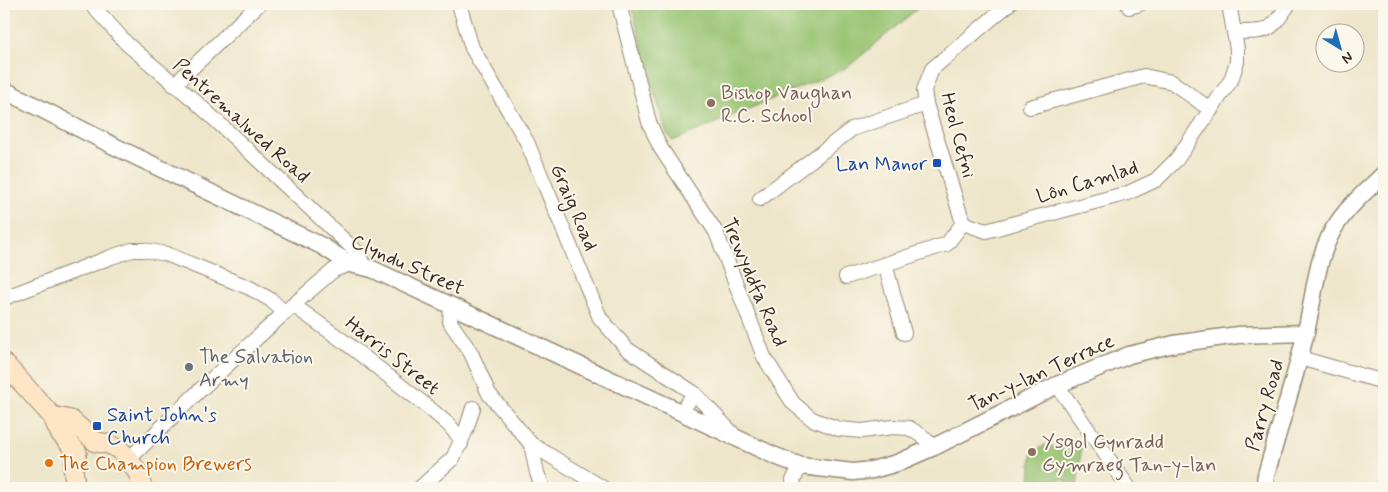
<svg xmlns="http://www.w3.org/2000/svg" width="1388" height="492" viewBox="0 0 1388 492" font-family="Mynerve,sans-serif">
	<style>
		.grass { fill: #95c270; stroke: #687647 }
		.lines { fill: none; stroke-linecap: round; stroke-linejoin: round }
		.minor-casing { stroke: #948874; stroke-width: 16 }
		.tertiary-casing { stroke: #948874; stroke-width: 19 }
		.secondary-casing { stroke: #948874; stroke-width: 21 }
		.minor { stroke: #fff; stroke-width: 14 }
		.tertiary { stroke: #fff; stroke-width: 16 }
		.secondary { stroke: #fee5c5; stroke-width: 19 }
		.education-dot { fill: #8d6e63; stroke: #fbf7ec; stroke-width: 2 }
		.transit-dot { fill: #1a4fb4; stroke: #fbf7ec; stroke-width: 2 }
		.worship-dot { fill: #6b7280; stroke: #fbf7ec; stroke-width: 2 }
		.food-dot { fill: #e8710a; stroke: #fbf7ec; stroke-width: 2 }
		.labels { text-anchor: middle; stroke-width: 4; stroke-linejoin: round; paint-order: stroke }
		.education-label { font-size: 20px; fill: #785e54; stroke: #fbf7ec; text-anchor: start }
		.street-label { font-size: 20px; fill: #3b2a1e; stroke: #fbf7ec }
		.transit-label { font-size: 20px; fill: #164399; stroke: #fbf7ec; text-anchor: end }
		.worship-label { font-size: 20px; fill: #5b616d; stroke: #fbf7ec; text-anchor: start }
		.food-label { font-size: 20px; fill: #c56008; stroke: #fbf7ec; text-anchor: start }
	</style>
	<rect width="100%" height="100%" fill="#fbf7ec"/>
	<filter id="ink" filterUnits="userSpaceOnUse"><feTurbulence type="fractalNoise" baseFrequency=".02" numOctaves="2"/><feDisplacementMap in="SourceGraphic" scale="10" xChannelSelector="R" yChannelSelector="G"/><feConvolveMatrix kernelMatrix="1 2 1 2 8 2 1 2 1" color-interpolation-filters="sRGB"/></filter>
	<filter id="wash" filterUnits="userSpaceOnUse"><feTurbulence type="fractalNoise" baseFrequency=".0096" numOctaves="4" result="noise"/><feDisplacementMap in="SourceGraphic" scale="20" xChannelSelector="R" yChannelSelector="G"/><feGaussianBlur stdDeviation="1.12" result="paint"/><feColorMatrix in="noise" values="0 0 0 0 0 0 0 0 0 0 0 0 0 0 0 0 0 1.4 0 .05"/><feComposite in="paint" operator="in"/></filter>
	<g filter="url(#wash)">
		<rect width="100%" height="100%" fill="#eee6ca"/>
		<!-- grass -->
		<g class="grass">
			<polygon points="631,4 923,4 848,67 673,141 667,134 648,71"/>
			<polygon points="1049,443 1052,447 1082,443 1077,488 1066,488 1067,480 1030,479 1032,452"/>
		</g>
	</g>
	<g filter="url(#ink)">
		<g class="lines">
			<!-- minor casing -->
			<g class="minor-casing">
				<g id="minor">
					<polyline points="91,4 127,44 196,102 358,253 364,267"/>
					<polyline points="459,4 472,48 527,142 600,318 627,349 694,393 681,413"/>
					<polyline points="619,4 649,122 660,147 716,232 764,357 793,403 812,419 839,429 862,431 893,427 909,428 922,436 934,447"/>
					<polyline points="1129,7 1140,4"/>
					<path d="M1235 32C1271 32 1269 32 1289 4"/>
					<polyline points="174,85 259,4"/>
					<polyline points="1030,107 1144,76 1172,82 1211,110"/>
					<polyline points="760,199 852,129 926,104"/>
					<polyline points="963,223 986,231 1128,193 1156,180 1177,159 1231,80 1237,62 1237,49 1229,4"/>
					<polyline points="963,223 926,104 924,90 932,69 1009,4"/>
					<polyline points="885,264 904,333"/>
					<polyline points="846,277 947,244 963,223"/>
					<polyline points="4,298 111,257 132,250 144,250 166,254 250,288 271,300 285,313"/>
					<polyline points="293,305 346,343 428,407 449,425 459,437 461,444"/>
					<polyline points="451,307 450,322 471,353 489,394 531,444 603,488"/>
					<polyline points="1300,358 1384,382"/>
					<polyline points="1057,385 1129,488"/>
					<polyline points="694,393 735,436"/>
					<polyline points="531,444 537,473 543,488"/>
					<polyline points="129,459 200,390 293,305 334,270 350,264"/>
					<polyline points="420,488 453,458 466,430 473,408"/>
					<polyline points="794,488 793,480 801,466"/>
				</g>
			</g>
			<!-- tertiary casing -->
			<g class="tertiary-casing">
				<g id="tertiary">
					<polyline points="4,90 118,148 322,246 350,264 372,269 773,455 801,466 853,472 872,470 897,463 934,447 1057,385 1129,355 1174,344 1238,335 1306,333"/>
					<path d="M1264 488 1266 475C1279 428 1294 382 1305 336 1314 300 1315 262 1333 230 1346 208 1366 191 1384 174"/>
				</g>
			</g>
			<!-- secondary casing -->
			<g class="secondary-casing">
				<g id="secondary">
					<polyline points="4,363 52,416 60,433 77,452"/>
					<polyline points="52,416 71,420 96,442 109,444 120,450 129,459 139,475 142,488"/>
					<polyline points="76,488 73,469 77,452"/>
				</g>
			</g>
			<!-- minor -->
			<use href="#minor" class="minor"/>
			<!-- tertiary -->
			<use href="#tertiary" class="tertiary"/>
			<!-- secondary -->
			<use href="#secondary" class="secondary"/>
		</g>
	</g>
	<!-- markers -->
	<g class="education-dot">
		<circle cx="711" cy="103" r="5"/>
		<circle cx="1032" cy="452" r="5"/>
	</g>
	<g class="transit-dot">
		<rect x="932" y="158" width="10" height="10" rx="2.5"/>
		<rect x="92" y="421" width="10" height="10" rx="2.5"/>
	</g>
	<circle class="worship-dot" cx="189" cy="367" r="5"/>
	<circle class="food-dot" cx="49" cy="463" r="5"/>
	<g class="labels">
		<!-- education labels -->
		<g class="education-label">
			<text x="721" y="99">Bishop Vaughan<tspan x="721" dy="23">R.C. School</tspan></text>
			<text x="1042" y="448">Ysgol Gynradd<tspan x="1042" dy="23">Gymraeg Tan-y-lan</tspan></text>
		</g>
		<!-- street labels -->
		<g class="street-label">
			<text transform="translate(242 120) rotate(42)" y="7">Pentremalwed Road</text>
			<text transform="translate(959 135) rotate(75)" y="7">Heol Cefni</text>
			<text transform="translate(1087 181) rotate(-17)" y="7">Lôn Camlad</text>
			<text transform="translate(575 207) rotate(67)" y="7">Graig Road</text>
			<text transform="translate(408 264) rotate(24)" y="7">Clyndu Street</text>
			<text transform="translate(755 282) rotate(67)" y="7">Trewyddfa Road</text>
			<text transform="translate(393 355) rotate(38)" y="7">Harris Street</text>
			<text transform="translate(1041 372) rotate(-25)" y="7">Tan-y-lan Terrace</text>
			<text transform="translate(1264 405) rotate(-74)" y="7">Parry Road</text>
		</g>
		<!-- transit labels -->
		<g class="transit-label">
			<text x="927" y="170">Lan Manor</text>
			<text x="107" y="421" text-anchor="start">Saint John's<tspan x="107" dy="23">Church</tspan></text>
		</g>
		<!-- worship labels -->
		<g class="worship-label">
			<text x="199" y="363">The Salvation<tspan x="199" dy="23">Army</tspan></text>
		</g>
		<!-- food labels -->
		<g class="food-label">
			<text x="59" y="470">The Champion Brewers</text>
		</g>
	</g>
	<!-- margin -->
	<rect width="1388" height="492" fill="none" stroke="#fbf7ec" stroke-width="20"/>
	<!-- north arrow -->
	<g transform="translate(1340 48) rotate(143)"><circle r="24" fill="#fbf7ec" stroke="#aea59a"/>
	<path d="M0-4L9 19L0 12L-9 19Z" fill="#1f6fb2"/>
	<text y="-8" font-size="14" font-weight="bold" text-anchor="middle" fill="#3b2a1e">N</text>
	</g>
</svg>
